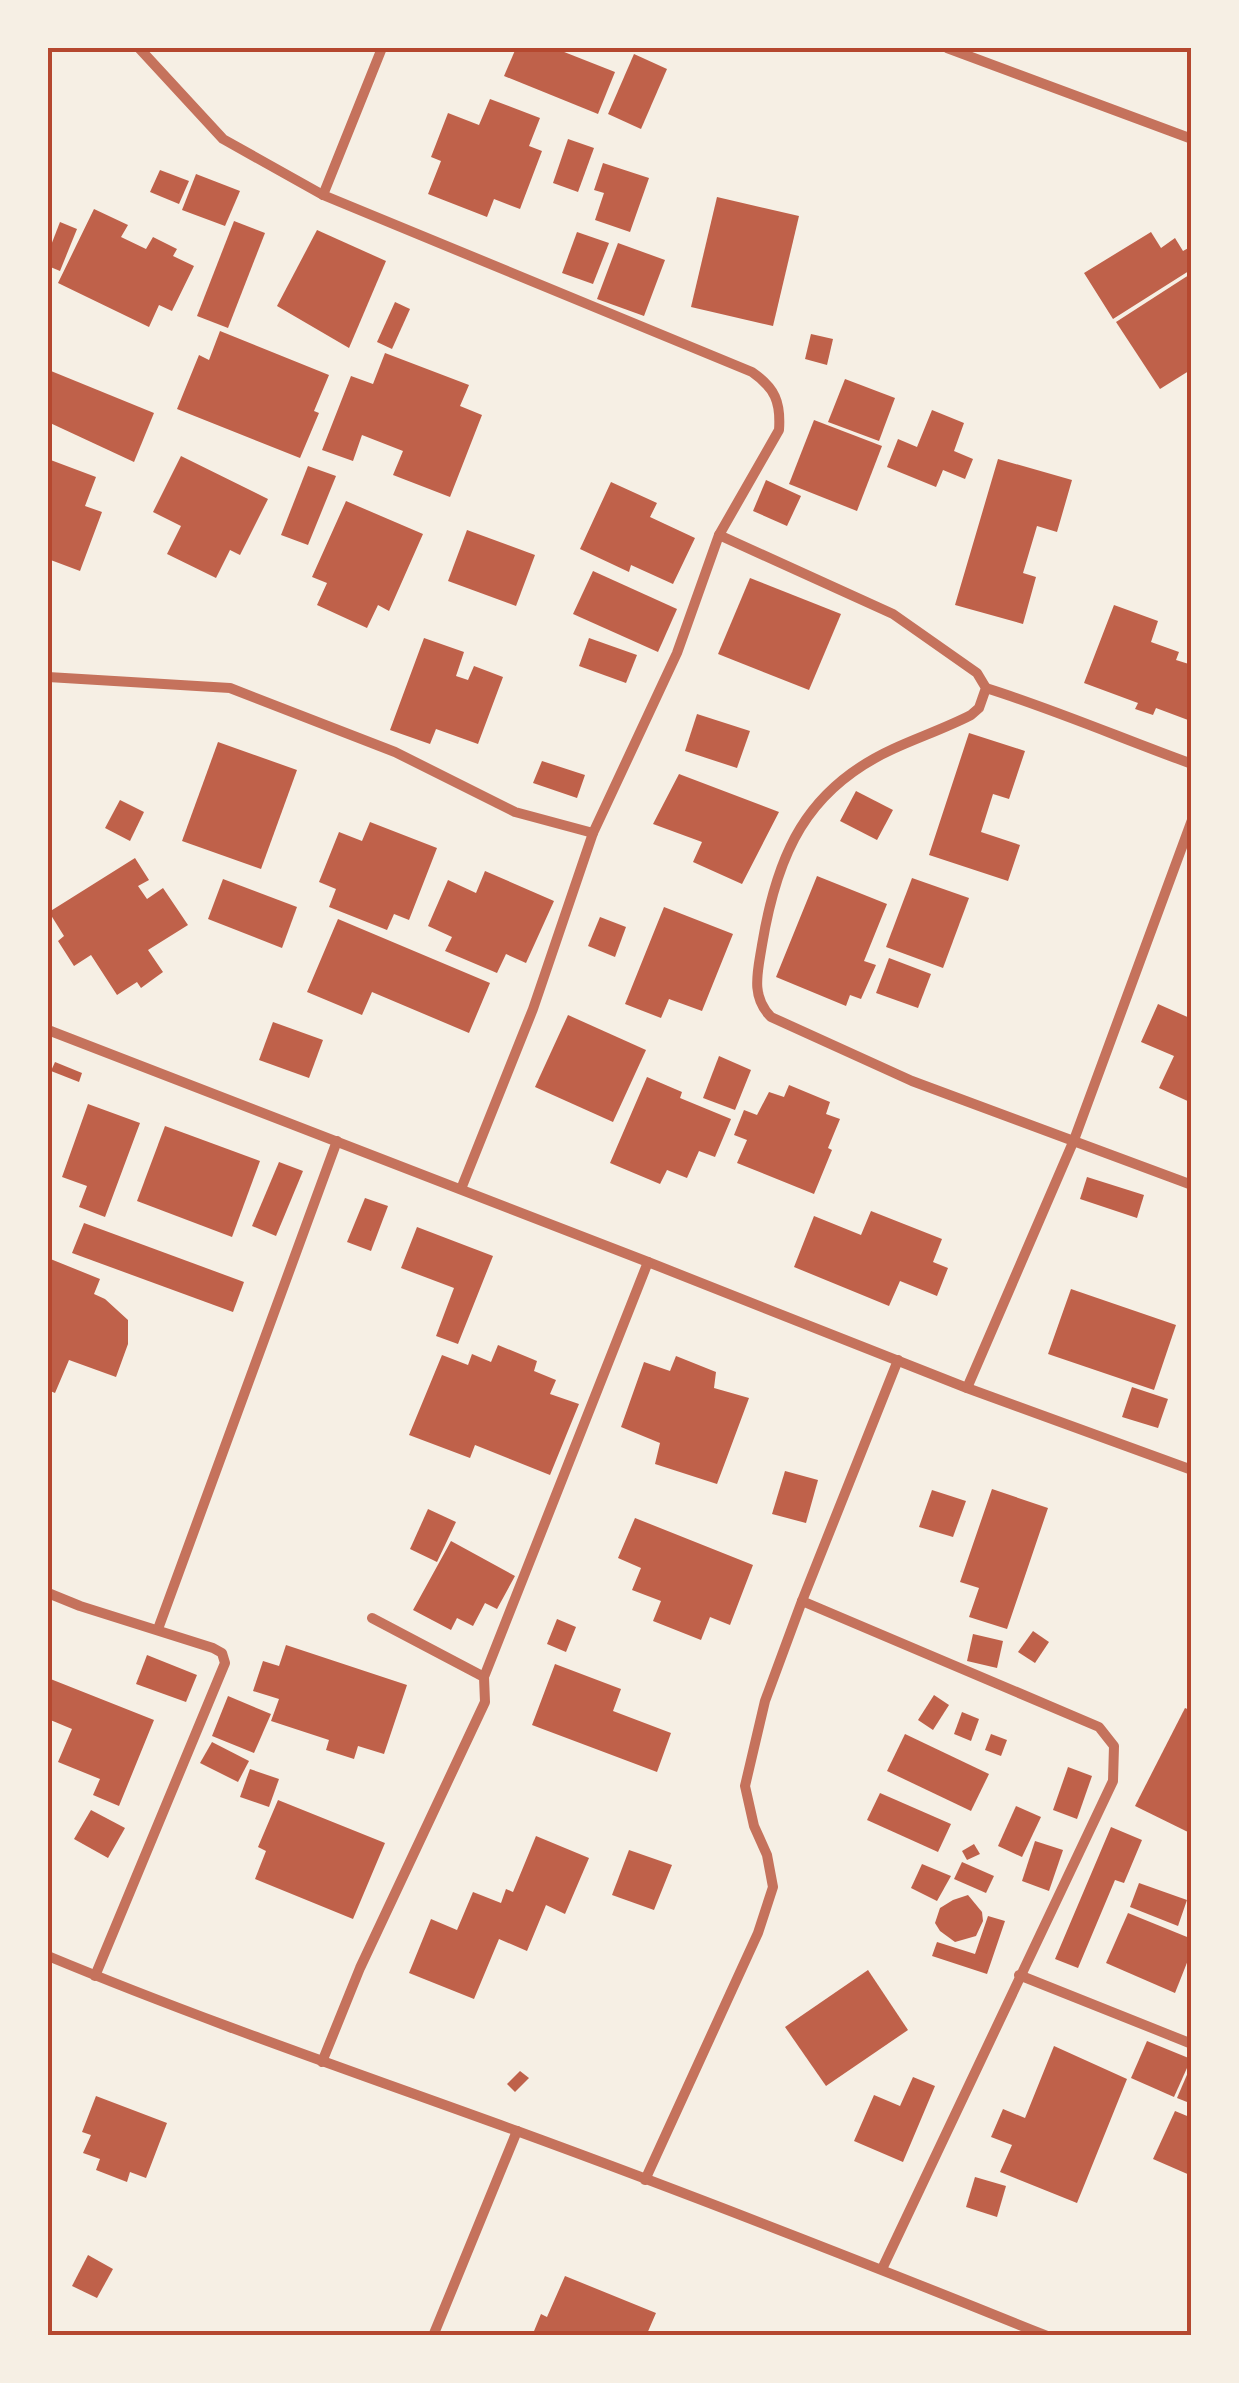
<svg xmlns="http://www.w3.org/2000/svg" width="1239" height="2383" viewBox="0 0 1239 2383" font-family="'Alegreya Sans',sans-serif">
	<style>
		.building { fill: #bf614a }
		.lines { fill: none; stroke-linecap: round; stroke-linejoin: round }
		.minor { stroke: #c5725c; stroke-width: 10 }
		.neatline { fill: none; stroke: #b5482f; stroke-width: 4 }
	</style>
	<rect width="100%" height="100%" fill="#f6efe4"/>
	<!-- building -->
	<g class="building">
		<polygon points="516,48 554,48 615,72 598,114 504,76"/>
		<polygon points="634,54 667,69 641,129 608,114"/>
		<polygon points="490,99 540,118 529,146 542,151 520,209 494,199 487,217 428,194 441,161 431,157 448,113 479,125"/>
		<polygon points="568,139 594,148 578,192 553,183"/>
		<polygon points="603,163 649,178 630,232 595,220 604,193 594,190"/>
		<polygon points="160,170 189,181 179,204 150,192"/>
		<polygon points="196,174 240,191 225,226 182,210"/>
		<polygon points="717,197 799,216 773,326 691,307"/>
		<polygon points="94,209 128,225 121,237 146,249 153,237 177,249 173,256 194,266 172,311 159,305 149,327 58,283"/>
		<polygon points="234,221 265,233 228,328 197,316"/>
		<polygon points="60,222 77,229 60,271 48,266 48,253"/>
		<polygon points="317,230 386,261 349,348 277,306"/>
		<polygon points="577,232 609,243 593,284 562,273"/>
		<polygon points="1151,232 1161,248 1175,238 1183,251 1192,246 1192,269 1113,319 1084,273"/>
		<polygon points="618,243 665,260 644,316 597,299"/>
		<polygon points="1192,273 1192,369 1160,389 1116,322"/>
		<polygon points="395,302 410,309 392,349 377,342"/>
		<polygon points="220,331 329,375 314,411 319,413 300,458 177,409 199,355 209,360"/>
		<polygon points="811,334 833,339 827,365 805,359"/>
		<polygon points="385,353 469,385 460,406 482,415 450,497 393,475 403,451 362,435 353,461 322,450 351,376 373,384"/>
		<polygon points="51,371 154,413 134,462 48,422 48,379"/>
		<polygon points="845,379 895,398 879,441 828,422"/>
		<polygon points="932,410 964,423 954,451 973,459 965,479 943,470 936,487 887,467 898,439 917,447"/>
		<polygon points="814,420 882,446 857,511 789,484"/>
		<polygon points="181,456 268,499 240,555 230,550 216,578 167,554 181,526 153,512"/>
		<polygon points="48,459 96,477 85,506 102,512 80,571 48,559"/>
		<polygon points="998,459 1072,480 1057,532 1037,526 1023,573 1036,577 1023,624 955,605"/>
		<polygon points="308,466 336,476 308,545 281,535"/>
		<polygon points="766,480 801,496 787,526 753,511"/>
		<polygon points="611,482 657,503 650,517 695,538 673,584 631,565 629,572 580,549"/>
		<polygon points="346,501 423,534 389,611 378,605 367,628 317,605 327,583 312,577"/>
		<polygon points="467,530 535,555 516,606 448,581"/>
		<polygon points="593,571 677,609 658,652 573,614"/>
		<polygon points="750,578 841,614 809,690 718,654"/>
		<polygon points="1114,605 1158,621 1151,642 1179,652 1176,660 1192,665 1192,709 1188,720 1156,708 1153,715 1135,709 1138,703 1084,683"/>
		<polygon points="424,638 464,652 456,676 468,680 474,666 503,677 478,744 436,729 430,744 390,730"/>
		<polygon points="589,638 637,655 626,683 579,666"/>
		<polygon points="697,714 750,731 737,768 685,751"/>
		<polygon points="969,733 1025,751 1009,799 993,794 981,832 1020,845 1008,881 929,855"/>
		<polygon points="218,742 297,770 261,869 182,841"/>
		<polygon points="542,761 585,775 577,798 533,783"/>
		<polygon points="679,774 779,812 742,884 693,862 702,842 653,824"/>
		<polygon points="856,791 893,810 877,840 840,821"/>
		<polygon points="120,800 144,812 130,841 105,828"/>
		<polygon points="370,822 437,848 409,920 394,914 387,930 329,907 336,889 319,882 339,832 362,841"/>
		<polygon points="135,858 149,880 138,886 147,899 163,888 188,925 148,950 163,972 141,988 137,982 117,995 91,955 74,966 58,941 64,936 49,912"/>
		<polygon points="485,871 554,901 526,963 506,954 497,973 445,951 452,937 428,926 448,880 476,893"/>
		<polygon points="817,876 887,904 864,961 876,965 861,999 850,995 846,1006 776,977"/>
		<polygon points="912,878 969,898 943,968 886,947"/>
		<polygon points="223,879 297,907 282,948 208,919"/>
		<polygon points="664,907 733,934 702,1011 669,999 661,1018 625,1004"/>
		<polygon points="600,917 626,927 615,957 588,946"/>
		<polygon points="338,919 490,983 469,1033 372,992 362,1015 307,992"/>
		<polygon points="889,958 931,974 918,1008 876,993"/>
		<polygon points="1158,1004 1192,1019 1192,1103 1159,1088 1174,1056 1141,1042"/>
		<polygon points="568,1015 646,1050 613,1122 535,1087"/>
		<polygon points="273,1022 323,1040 309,1078 259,1060"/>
		<polygon points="719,1056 751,1070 735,1110 703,1098"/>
		<polygon points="55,1062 82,1073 79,1082 51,1071"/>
		<polygon points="647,1077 682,1092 680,1098 731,1119 715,1157 699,1151 687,1178 667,1170 660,1184 610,1163"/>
		<polygon points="789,1085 830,1102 826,1114 840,1119 828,1148 832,1150 814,1194 737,1163 747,1140 734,1135 744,1110 757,1115 769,1092 784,1097"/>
		<polygon points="88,1104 140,1123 105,1217 79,1207 87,1186 62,1177"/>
		<polygon points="165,1126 260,1161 232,1237 137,1201"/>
		<polygon points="279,1162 303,1171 276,1236 252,1226"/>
		<polygon points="1087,1177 1144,1195 1137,1218 1080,1199"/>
		<polygon points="365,1198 388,1206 371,1251 347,1242"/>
		<polygon points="871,1211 942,1239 933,1262 948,1268 937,1296 900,1281 889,1306 794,1267 814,1216 861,1235"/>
		<polygon points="84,1223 244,1282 233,1312 72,1253"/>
		<polygon points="417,1227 493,1256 458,1344 436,1336 454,1288 401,1268"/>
		<polygon points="48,1258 100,1279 94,1294 105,1299 128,1320 128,1344 116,1377 69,1360 55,1393 48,1390"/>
		<polygon points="1071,1289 1176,1325 1154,1390 1048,1354"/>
		<polygon points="498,1345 537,1361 534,1371 556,1380 550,1394 579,1404 550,1475 475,1445 470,1458 409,1435 442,1355 468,1365 472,1354 491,1362"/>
		<polygon points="676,1356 716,1372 714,1388 749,1398 717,1484 655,1464 660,1443 621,1427 644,1362 670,1371"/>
		<polygon points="1132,1387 1168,1399 1158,1428 1122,1417"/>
		<polygon points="785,1471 818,1480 806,1523 772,1514"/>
		<polygon points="992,1489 1048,1508 1007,1629 969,1617 979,1588 960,1582"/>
		<polygon points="932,1490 966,1501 953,1537 919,1527"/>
		<polygon points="428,1509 456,1522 437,1562 410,1549"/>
		<polygon points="635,1518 753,1565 730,1625 710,1617 701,1640 653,1621 661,1601 632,1590 641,1568 618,1558"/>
		<polygon points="451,1541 515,1576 497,1609 485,1603 473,1626 457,1618 451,1630 413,1610"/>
		<polygon points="557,1619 576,1627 566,1652 547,1644"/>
		<polygon points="1033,1631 1049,1642 1035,1663 1018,1652"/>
		<polygon points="973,1634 1003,1641 997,1668 967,1661"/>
		<polygon points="286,1645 407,1685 384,1754 358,1746 354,1759 326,1750 329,1740 271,1721 279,1699 253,1691 263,1661 279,1666"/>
		<polygon points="147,1655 197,1675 186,1702 136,1684"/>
		<polygon points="555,1664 621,1689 613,1711 671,1733 657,1772 532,1725"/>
		<polygon points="48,1678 154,1720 119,1806 93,1795 100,1779 58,1762 72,1729 48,1719"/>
		<polygon points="934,1695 949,1705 933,1730 918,1720"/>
		<polygon points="228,1696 271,1714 254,1753 212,1736"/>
		<polygon points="1185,1708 1192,1711 1192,1834 1135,1806"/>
		<polygon points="962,1712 979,1719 971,1741 954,1734"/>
		<polygon points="905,1734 989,1774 971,1811 887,1771"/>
		<polygon points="991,1734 1007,1740 1001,1756 985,1750"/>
		<polygon points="212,1742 249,1761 238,1782 200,1763"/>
		<polygon points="1068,1767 1092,1776 1077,1819 1053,1810"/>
		<polygon points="250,1769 279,1779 269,1807 240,1797"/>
		<polygon points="880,1793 951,1824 938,1852 867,1820"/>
		<polygon points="278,1800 385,1843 353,1919 255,1879 266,1851 258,1847"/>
		<polygon points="1016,1806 1041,1817 1022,1857 998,1846"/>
		<polygon points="91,1810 125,1828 108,1858 74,1839"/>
		<polygon points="1111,1827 1142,1840 1124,1883 1115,1880 1078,1968 1055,1959"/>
		<polygon points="536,1836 589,1858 565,1914 546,1905 527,1951 499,1939 474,1999 409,1973 431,1919 457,1930 473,1892 501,1903 506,1889 513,1892"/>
		<polygon points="1035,1841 1063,1850 1049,1891 1022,1881"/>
		<polygon points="974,1844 980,1854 967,1860 962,1851"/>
		<polygon points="629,1850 672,1865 654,1910 612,1895"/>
		<polygon points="962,1862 994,1876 986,1893 954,1879"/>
		<polygon points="922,1864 951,1876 937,1901 911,1888"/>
		<polygon points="1139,1883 1187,1900 1178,1926 1130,1907"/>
		<polygon points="968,1895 982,1912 983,1921 976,1936 955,1942 940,1931 935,1923 940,1908 953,1900"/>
		<polygon points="1128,1913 1192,1939 1192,1950 1175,1993 1106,1963"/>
		<polygon points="988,1916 1005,1921 987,1974 932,1956 937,1942 975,1954"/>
		<polygon points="868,1970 908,2030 826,2086 785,2027"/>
		<polygon points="1147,2041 1191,2059 1174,2097 1131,2078"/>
		<polygon points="1054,2046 1127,2079 1077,2203 1000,2172 1012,2145 991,2137 1003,2109 1025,2118"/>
		<polygon points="1192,2063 1192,2104 1177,2098"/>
		<polygon points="520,2071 529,2078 515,2092 507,2084"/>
		<polygon points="913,2077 935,2086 903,2162 854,2141 874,2095 900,2106"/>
		<polygon points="96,2096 167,2123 146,2178 130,2172 127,2182 96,2170 100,2159 83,2153 91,2135 82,2132"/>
		<polygon points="1175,2111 1192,2118 1192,2176 1153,2159"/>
		<polygon points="975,2177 1006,2186 997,2217 966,2207"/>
		<polygon points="88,2255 113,2269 97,2298 72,2286"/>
		<polygon points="565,2276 656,2313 646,2336 532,2336 541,2314 547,2317"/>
	</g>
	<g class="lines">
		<!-- minor -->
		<g class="minor">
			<path d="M139 48 223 139 323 195 752 372C775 388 781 402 779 430L719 535 677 653 593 833 533 1009 461 1189"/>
			<polyline points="947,48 1192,139"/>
			<polyline points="323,195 382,48"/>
			<path d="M719 535 893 614 977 673 986 688 979 708 971 715C946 728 919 737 893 749 806 789 777 854 762 945 758 971 750 996 771 1017L912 1081 1192 1185"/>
			<polyline points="48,677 230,688 395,752 515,812 593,833"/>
			<path d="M986 688C1056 710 1123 739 1192 764"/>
			<polyline points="48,1030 648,1262 967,1388 1192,1470"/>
			<polyline points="967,1388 1074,1140 1192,820"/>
			<polyline points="48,1593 80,1606 213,1648 222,1653 225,1663 95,1976"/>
			<polyline points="802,1601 1099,1727 1114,1746 1113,1781 882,2269"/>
			<polyline points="158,1629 337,1141"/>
			<polyline points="484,1677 648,1262"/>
			<path d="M48 1956C202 2020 360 2074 517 2131 695 2196 871 2265 1047 2336"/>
			<polyline points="1019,1975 1192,2044"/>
			<polyline points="322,2062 360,1968 485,1702 484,1677 372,1618"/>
			<polyline points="645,2180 758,1933 773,1887 767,1855 754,1826 745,1786 765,1701 802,1601 898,1360"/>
			<polyline points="433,2336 517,2131"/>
		</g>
	</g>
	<!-- border -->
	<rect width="1239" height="2383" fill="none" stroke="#f6efe4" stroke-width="100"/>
	<rect x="50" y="50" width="1139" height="2283" class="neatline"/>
</svg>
